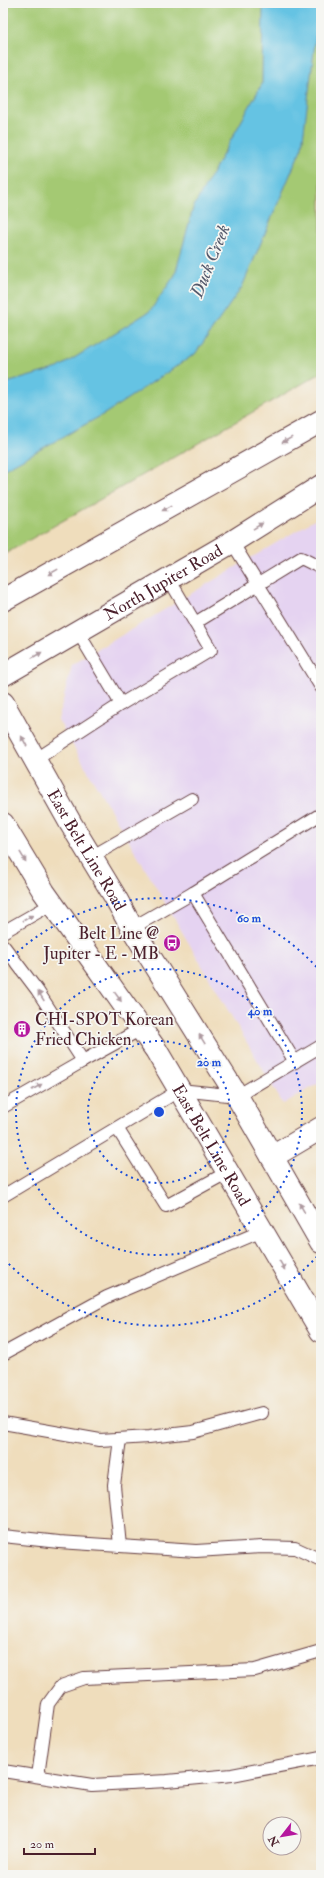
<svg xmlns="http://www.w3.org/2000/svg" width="324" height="1878" viewBox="0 0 324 1878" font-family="'IM FELL Double Pica',serif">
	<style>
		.built { fill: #e5d3f1 }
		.green { fill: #a4c973; stroke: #77744f }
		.water { fill: #65c3e3; stroke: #587187 }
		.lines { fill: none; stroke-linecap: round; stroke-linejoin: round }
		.service-casing { stroke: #633c41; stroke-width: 14 }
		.minor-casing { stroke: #633c41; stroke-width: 24 }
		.primary-casing { stroke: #633c41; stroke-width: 24 }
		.service { stroke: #fff; stroke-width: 12 }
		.minor { stroke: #fff; stroke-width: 22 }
		.primary { stroke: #fff; stroke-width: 22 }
		.oneway { fill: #ae9aa0 }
		.ring { fill: none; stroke: #1d4ed8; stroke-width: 2; stroke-dasharray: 2 4 }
		.labels { text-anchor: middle; stroke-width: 3.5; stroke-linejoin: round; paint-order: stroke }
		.street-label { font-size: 17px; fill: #4a1f2b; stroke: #f6f6f2 }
		.poi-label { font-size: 17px; fill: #4a1f2b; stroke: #f6f6f2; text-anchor: end }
		.water-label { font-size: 18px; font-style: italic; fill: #53586b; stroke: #f6f6f2 }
		.centre { fill: #1d4ed8; stroke: #f6f6f2; stroke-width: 2 }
		.ring-label { font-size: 12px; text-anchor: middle; font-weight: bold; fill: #1d4ed8; stroke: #f6f6f2; stroke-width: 3.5; stroke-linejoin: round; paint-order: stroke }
	</style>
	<rect width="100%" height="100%" fill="#f6f6f2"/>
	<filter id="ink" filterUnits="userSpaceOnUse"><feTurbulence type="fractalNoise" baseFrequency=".025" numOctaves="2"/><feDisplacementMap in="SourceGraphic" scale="8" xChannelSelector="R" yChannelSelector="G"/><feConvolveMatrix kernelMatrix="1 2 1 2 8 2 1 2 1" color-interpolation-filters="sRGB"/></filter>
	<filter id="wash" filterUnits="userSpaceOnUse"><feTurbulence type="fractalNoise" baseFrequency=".012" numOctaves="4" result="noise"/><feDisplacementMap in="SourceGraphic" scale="16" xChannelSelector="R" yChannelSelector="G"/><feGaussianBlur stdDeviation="0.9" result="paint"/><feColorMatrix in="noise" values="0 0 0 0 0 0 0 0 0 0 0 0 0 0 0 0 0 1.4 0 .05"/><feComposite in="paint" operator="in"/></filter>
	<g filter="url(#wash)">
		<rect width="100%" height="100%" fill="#efddbc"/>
		<!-- built -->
		<polygon class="built" points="321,516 321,1082 283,1104 58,720 72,665"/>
		<!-- green -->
		<polygon class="green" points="3,3 321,3 321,373 3,555"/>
		<!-- water -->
		<polygon class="water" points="263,3 320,3 302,147 242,287 195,354 106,413 3,470 3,384 58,368 150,311 175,275 193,208 262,84"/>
	</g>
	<g filter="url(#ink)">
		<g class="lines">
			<!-- service casing -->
			<g class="service-casing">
				<g id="service">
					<polyline points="232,542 321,687"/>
					<polyline points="195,623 301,558 321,568"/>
					<polyline points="121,704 211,650 169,579"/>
					<polyline points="35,760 121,704 78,632"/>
					<polyline points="91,857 192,799"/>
					<polyline points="193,893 295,1062"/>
					<polyline points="132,928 193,893 321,814"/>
					<polyline points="3,932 52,904"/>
					<polyline points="3,945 37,990 83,1061 3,1107"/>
					<polyline points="83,1061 141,1029"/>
					<polyline points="117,1128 166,1206 228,1172"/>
					<polyline points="3,1196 180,1090 237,1096 321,1046"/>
					<polyline points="3,1354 107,1297 262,1231"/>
					<polyline points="3,1423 100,1440 149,1437 193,1432 262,1413"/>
					<polyline points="120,1439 114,1485 120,1546"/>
					<polyline points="3,1536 59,1542 196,1551 262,1547 295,1548 321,1560"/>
					<polyline points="3,1771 92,1785 167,1781 232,1775 321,1758"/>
					<polyline points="38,1776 48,1704 61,1686 84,1678 255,1670 321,1651"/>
				</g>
			</g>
			<!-- minor casing -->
			<g class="minor-casing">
				<polyline id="minor" points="272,1157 321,1128"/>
			</g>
			<!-- primary casing -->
			<g class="primary-casing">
				<g id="primary">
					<polyline points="3,600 321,421"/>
					<path id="s1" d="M3 675 232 542 321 486"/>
					<path id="s2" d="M3 703 71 824 114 895 132 928 237 1096 321 1242"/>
					<path id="s3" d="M3 824 44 892 156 1050 321 1331"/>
				</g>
			</g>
			<!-- service -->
			<use href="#service" class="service"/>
			<!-- minor -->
			<use href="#minor" class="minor"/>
			<!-- primary -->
			<use href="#primary" class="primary"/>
		</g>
		<!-- one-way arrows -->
		<defs><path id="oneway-solid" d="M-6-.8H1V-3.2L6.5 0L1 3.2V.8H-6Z"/></defs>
		<g class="oneway">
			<use href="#oneway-solid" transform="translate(287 440) rotate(151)"/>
			<use href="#oneway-solid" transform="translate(167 508) rotate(151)"/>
			<use href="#oneway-solid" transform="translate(258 526) rotate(-32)"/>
			<use href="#oneway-solid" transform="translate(53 572) rotate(151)"/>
			<use href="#oneway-solid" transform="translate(37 655) rotate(-30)"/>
			<use href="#oneway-solid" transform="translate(24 741) rotate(-119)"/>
			<use href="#oneway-solid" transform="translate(23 857) rotate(59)"/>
			<use href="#oneway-solid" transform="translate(28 918) rotate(-30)"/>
			<use href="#oneway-solid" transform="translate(41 996) rotate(-123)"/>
			<use href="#oneway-solid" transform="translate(118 997) rotate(54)"/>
			<use href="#oneway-solid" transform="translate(202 1039) rotate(-122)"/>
			<use href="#oneway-solid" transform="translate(37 1087) rotate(-30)"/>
			<use href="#oneway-solid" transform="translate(302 1208) rotate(-120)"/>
			<use href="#oneway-solid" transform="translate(282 1265) rotate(60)"/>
		</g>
	</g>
	<!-- distance rings -->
	<g class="ring">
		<circle cx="159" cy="1112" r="71"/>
		<circle cx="159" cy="1112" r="143"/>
		<path d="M321 1252A214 214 0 0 1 4 1259M4 965A214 214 0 0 1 321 972"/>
	</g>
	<!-- icons -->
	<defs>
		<g id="bus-disc" transform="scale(0.9)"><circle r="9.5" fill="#b5179e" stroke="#f6f6f2"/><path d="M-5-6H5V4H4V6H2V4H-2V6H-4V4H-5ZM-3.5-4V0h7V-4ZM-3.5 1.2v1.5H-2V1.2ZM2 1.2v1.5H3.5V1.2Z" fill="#fff"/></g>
		<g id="building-disc" transform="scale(0.9)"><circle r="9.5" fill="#b5179e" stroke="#f6f6f2"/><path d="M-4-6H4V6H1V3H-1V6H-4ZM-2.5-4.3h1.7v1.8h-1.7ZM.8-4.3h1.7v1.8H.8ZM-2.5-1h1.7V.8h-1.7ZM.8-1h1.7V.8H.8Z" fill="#fff"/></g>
	</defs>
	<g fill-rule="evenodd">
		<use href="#bus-disc" x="172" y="943"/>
		<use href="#building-disc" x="22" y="1029"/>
	</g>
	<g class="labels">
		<!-- street labels -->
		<g class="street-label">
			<text dy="6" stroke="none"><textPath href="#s1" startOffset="185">North Jupiter Road</textPath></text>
			<text dy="6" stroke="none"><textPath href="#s2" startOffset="169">East Belt Line Road</textPath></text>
			<text dy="6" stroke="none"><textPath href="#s3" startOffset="383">East Belt Line Road</textPath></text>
		</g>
		<!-- poi labels -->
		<g class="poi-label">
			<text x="159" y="939">Belt Line @<tspan x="159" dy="20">Jupiter - E - MB</tspan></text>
			<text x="35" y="1025" text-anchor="start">CHI-SPOT Korean<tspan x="35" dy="20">Fried Chicken</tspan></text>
		</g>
		<!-- water labels -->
		<g class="water-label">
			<text transform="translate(210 261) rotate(-68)" y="6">Duck Creek</text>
		</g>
	</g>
	<circle cx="159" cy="1112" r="6" class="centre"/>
	<g class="ring-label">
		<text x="249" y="922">60 m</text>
		<text x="260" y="1015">40 m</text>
		<text x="209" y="1066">20 m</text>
	</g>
	<!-- margin -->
	<rect width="324" height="1878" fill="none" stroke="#f6f6f2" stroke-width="16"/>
	<!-- north arrow -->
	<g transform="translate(282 1836) rotate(239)"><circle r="19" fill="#f6f6f2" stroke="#b1a0a2"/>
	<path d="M0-3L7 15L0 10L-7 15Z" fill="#b5179e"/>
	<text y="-6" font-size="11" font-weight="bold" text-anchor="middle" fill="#4a1f2b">N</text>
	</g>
	<!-- scale -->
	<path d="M24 1848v6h71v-6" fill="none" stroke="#4a1f2b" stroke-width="2"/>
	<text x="30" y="1848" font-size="12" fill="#4a1f2b" stroke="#f6f6f2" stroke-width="3" paint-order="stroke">20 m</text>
</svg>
